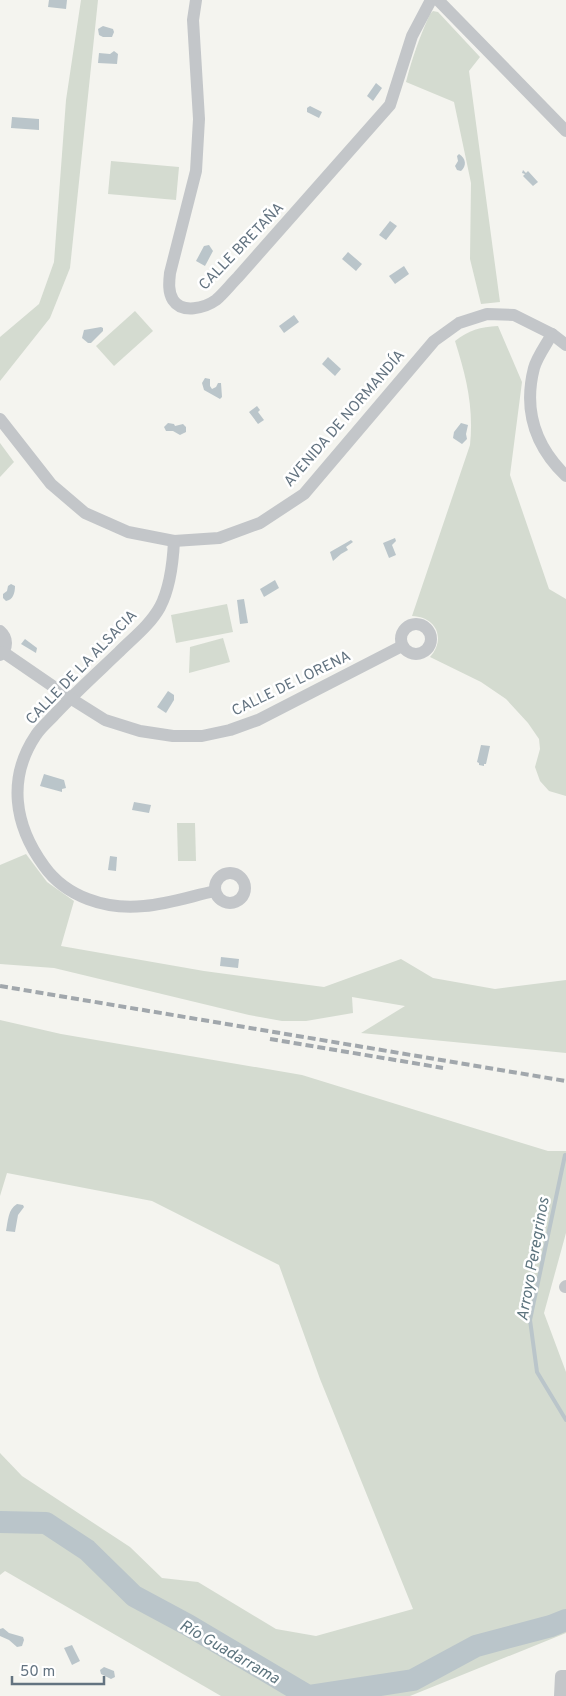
<svg xmlns="http://www.w3.org/2000/svg" width="566" height="1696" viewBox="0 0 566 1696" font-family="Overpass,sans-serif">
	<style>
		.green { fill: #d4dbd0 }
		.water { fill: #bac5ca }
		.lines { fill: none; stroke-linecap: round; stroke-linejoin: round }
		.stream { stroke: #bac5ca; stroke-width: 4 }
		.river { stroke: #bac5ca; stroke-width: 22 }
		.street { stroke: #c3c6c9; stroke-width: 12 }
		.rail { stroke: #a1a7ac; stroke-width: 4; stroke-dasharray: 8 4; stroke-linecap: butt }
		.labels { text-anchor: middle; stroke-width: 5; stroke-linejoin: round; paint-order: stroke }
		.street-label { font-size: 15px; fill: #637380; stroke: #fff }
		.water-label { font-size: 16px; font-style: italic; fill: #5e757f; stroke: #fff }
	</style>
	<rect width="100%" height="100%" fill="#f4f4ef"/>
	<!-- green -->
	<g class="green">
		<polygon points="81,0 98,0 70,268 50,318 0,381 0,337 39,304 54,262 66,100"/>
		<path d="M433 11 438 12 480 57 469 71 500 302 481 304 470 259 471 183 454 102 406 82C412 58 420 36 430 14Z"/>
		<polygon points="111,161 179,167 176,200 108,194"/>
		<polygon points="135,311 153,331 114,366 96,346"/>
		<path d="M498 326 522 382 510 475 549 589 566 599V796L549 791 540 781 535 767 540 749 539 739 528 723 506 699 481 682 430 657C446 639 437 617 412 616L470 445C474 407 466 376 455 341 469 330 480 327 498 326Z"/>
		<polygon points="0,443 14,462 0,477"/>
		<polygon points="227,604 233,632 176,643 171,615"/>
		<polygon points="223,638 230,662 189,673 190,647"/>
		<polygon points="177,823 195,823 196,861 178,861"/>
		<polygon points="26,854 47,882 74,901 61,946 204,971 324,987 401,959 433,978 495,989 566,980 566,1053 361,1033 405,1006 352,997 353,1013 306,1021 282,1021 249,1015 54,968 0,964 0,865"/>
		<polygon points="0,1020 61,1034 302,1075 548,1151 566,1151 566,1233 544,1313 566,1372 566,1633 410,1696 221,1696 5,1571 0,1575 0,1453 22,1476 130,1547 162,1578 198,1582 276,1629 316,1636 413,1609 320,1379 279,1265 152,1201 7,1173 0,1196"/>
	</g>
	<!-- water -->
	<g class="water">
		<polygon points="49,0 67,0 66,9 48,7"/>
		<polygon points="103,26 113,29 114,32 112,37 103,37 99,35 98,29"/>
		<polygon points="114,51 118,54 117,64 98,63 99,53 110,54"/>
		<polygon points="376,83 382,88 373,101 367,96"/>
		<polygon points="310,106 322,112 319,118 307,112 307,108"/>
		<polygon points="12,117 39,119 39,130 11,128"/>
		<path d="M459 154C466 158 467 166 461 171L457 170 455 166 458 161 457 156Z"/>
		<polygon points="523,170 526,173 528,171 538,182 533,186 523,176 525,174 522,173"/>
		<polygon points="390,221 397,226 386,240 379,235"/>
		<polygon points="209,245 213,251 205,266 196,261 204,246"/>
		<polygon points="348,252 362,264 356,271 342,259"/>
		<polygon points="404,266 409,274 395,284 389,276"/>
		<polygon points="294,315 299,322 284,333 279,326"/>
		<polygon points="101,327 103,328 103,331 91,343 88,343 82,338 84,330"/>
		<polygon points="328,357 341,369 335,376 322,364"/>
		<polygon points="205,378 210,379 210,386 212,389 216,387 218,383 221,383 222,397 220,399 204,390 202,383"/>
		<polygon points="257,406 260,410 258,412 264,420 258,424 249,412"/>
		<polygon points="168,423 174,424 175,426 183,424 186,427 186,432 180,435 173,431 166,431 164,427"/>
		<polygon points="461,423 468,425 466,434 467,439 462,444 453,438 454,432"/>
		<polygon points="395,538 396,541 392,545 396,555 389,558 383,543"/>
		<polygon points="351,540 353,542 346,547 348,550 341,554 333,561 330,552"/>
		<polygon points="275,580 279,588 264,597 260,589"/>
		<path d="M11 584 15 586C15 593 13 600 6 601L3 598V594L7 591 8 586Z"/>
		<polygon points="244,599 248,623 240,624 237,600"/>
		<polygon points="25,639 37,648 36,653 21,644"/>
		<polygon points="168,691 174,695 174,700 166,713 157,707"/>
		<polygon points="481,745 490,746 486,764 484,764 484,766 479,765 479,763 477,762"/>
		<polygon points="44,774 64,780 66,788 62,789 62,792 40,786"/>
		<polygon points="134,802 151,805 149,813 132,810"/>
		<polygon points="110,856 117,857 116,871 108,870"/>
		<polygon points="221,957 239,959 238,968 220,966"/>
		<path d="M17 1204 23 1205 24 1207 18 1215 15 1232 6 1231C8 1221 8 1209 17 1204Z"/>
		<polygon points="3,1628 9,1633 23,1637 24,1640 22,1646 17,1647 9,1640 0,1636 0,1629"/>
		<polygon points="72,1645 80,1661 72,1665 64,1648"/>
		<polygon points="104,1667 114,1671 115,1677 111,1679 101,1674 100,1670"/>
	</g>
	<g class="lines">
		<!-- stream -->
		<polyline class="stream" points="565,1155 530,1320 537,1372 566,1420"/>
		<!-- river -->
		<polyline class="river" points="0,1522 46,1523 87,1550 134,1596 188,1625 308,1696 413,1680 476,1646 551,1626 566,1620"/>
		<!-- street -->
		<g class="street">
			<path d="M196 0 193 20 199 119 196 171 170 273C169 282 168 292 173 300 182 314 205 308 216 300 224 293 231 284 238 277L390 105 412 36 431 0"/>
			<polyline points="438,0 566,131"/>
			<path d="M552 334C546 345 537 357 534 368 523 411 535 446 566 476"/>
			<polyline points="0,419 51,484 85,513 128,532 174,541 219,538 260,523 304,494 434,341 459,323 487,314 514,315 552,334 566,345"/>
			<path d="M174 541C173 562 170 588 160 607 150 625 133 638 119 652 98 672 76 692 56 713 50 720 41 727 36 735 7 778 14 825 44 866 66 897 106 910 144 906 168 904 192 896 215 891"/>
			<circle cx="416" cy="639" r="15"/>
			<path d="M0 631C8 638 8 648 0 655"/>
			<polyline points="3,652 70,698 105,720 140,731 173,736 202,736 230,730 258,720 402,646"/>
			<circle cx="230" cy="888" r="15"/>
			<polyline points="565,1287 566,1286"/>
			<polyline points="560,1696 561,1676 566,1676"/>
		</g>
		<!-- rail -->
		<g class="rail">
			<polyline points="0,986 566,1081"/>
			<polyline points="270,1039 443,1068"/>
		</g>
	</g>
	<g class="labels">
		<!-- street labels -->
		<g class="street-label">
			<text transform="translate(241 246) rotate(-46)" y="5">CALLE BRETAÑA</text>
			<text transform="translate(344 418) rotate(-49)" y="5">AVENIDA DE NORMANDÍA</text>
			<text transform="translate(81 667) rotate(-46)" y="5">CALLE DE LA ALSACIA</text>
			<text transform="translate(291 683) rotate(-26)" y="5">CALLE DE LORENA</text>
		</g>
		<!-- water labels -->
		<g class="water-label">
			<text transform="translate(532 1259) rotate(-80)" y="6">Arroyo Peregrinos</text>
			<text transform="translate(230 1651) rotate(30)" y="6">Río Guadarrama</text>
		</g>
	</g>
	<!-- scale -->
	<path d="M12 1676v8h92v-8" fill="none" stroke="#637380" stroke-width="2.5"/>
	<text x="20" y="1676" font-size="15" fill="#637380" stroke="#ffffff" stroke-width="4" paint-order="stroke">50 m</text>
</svg>
